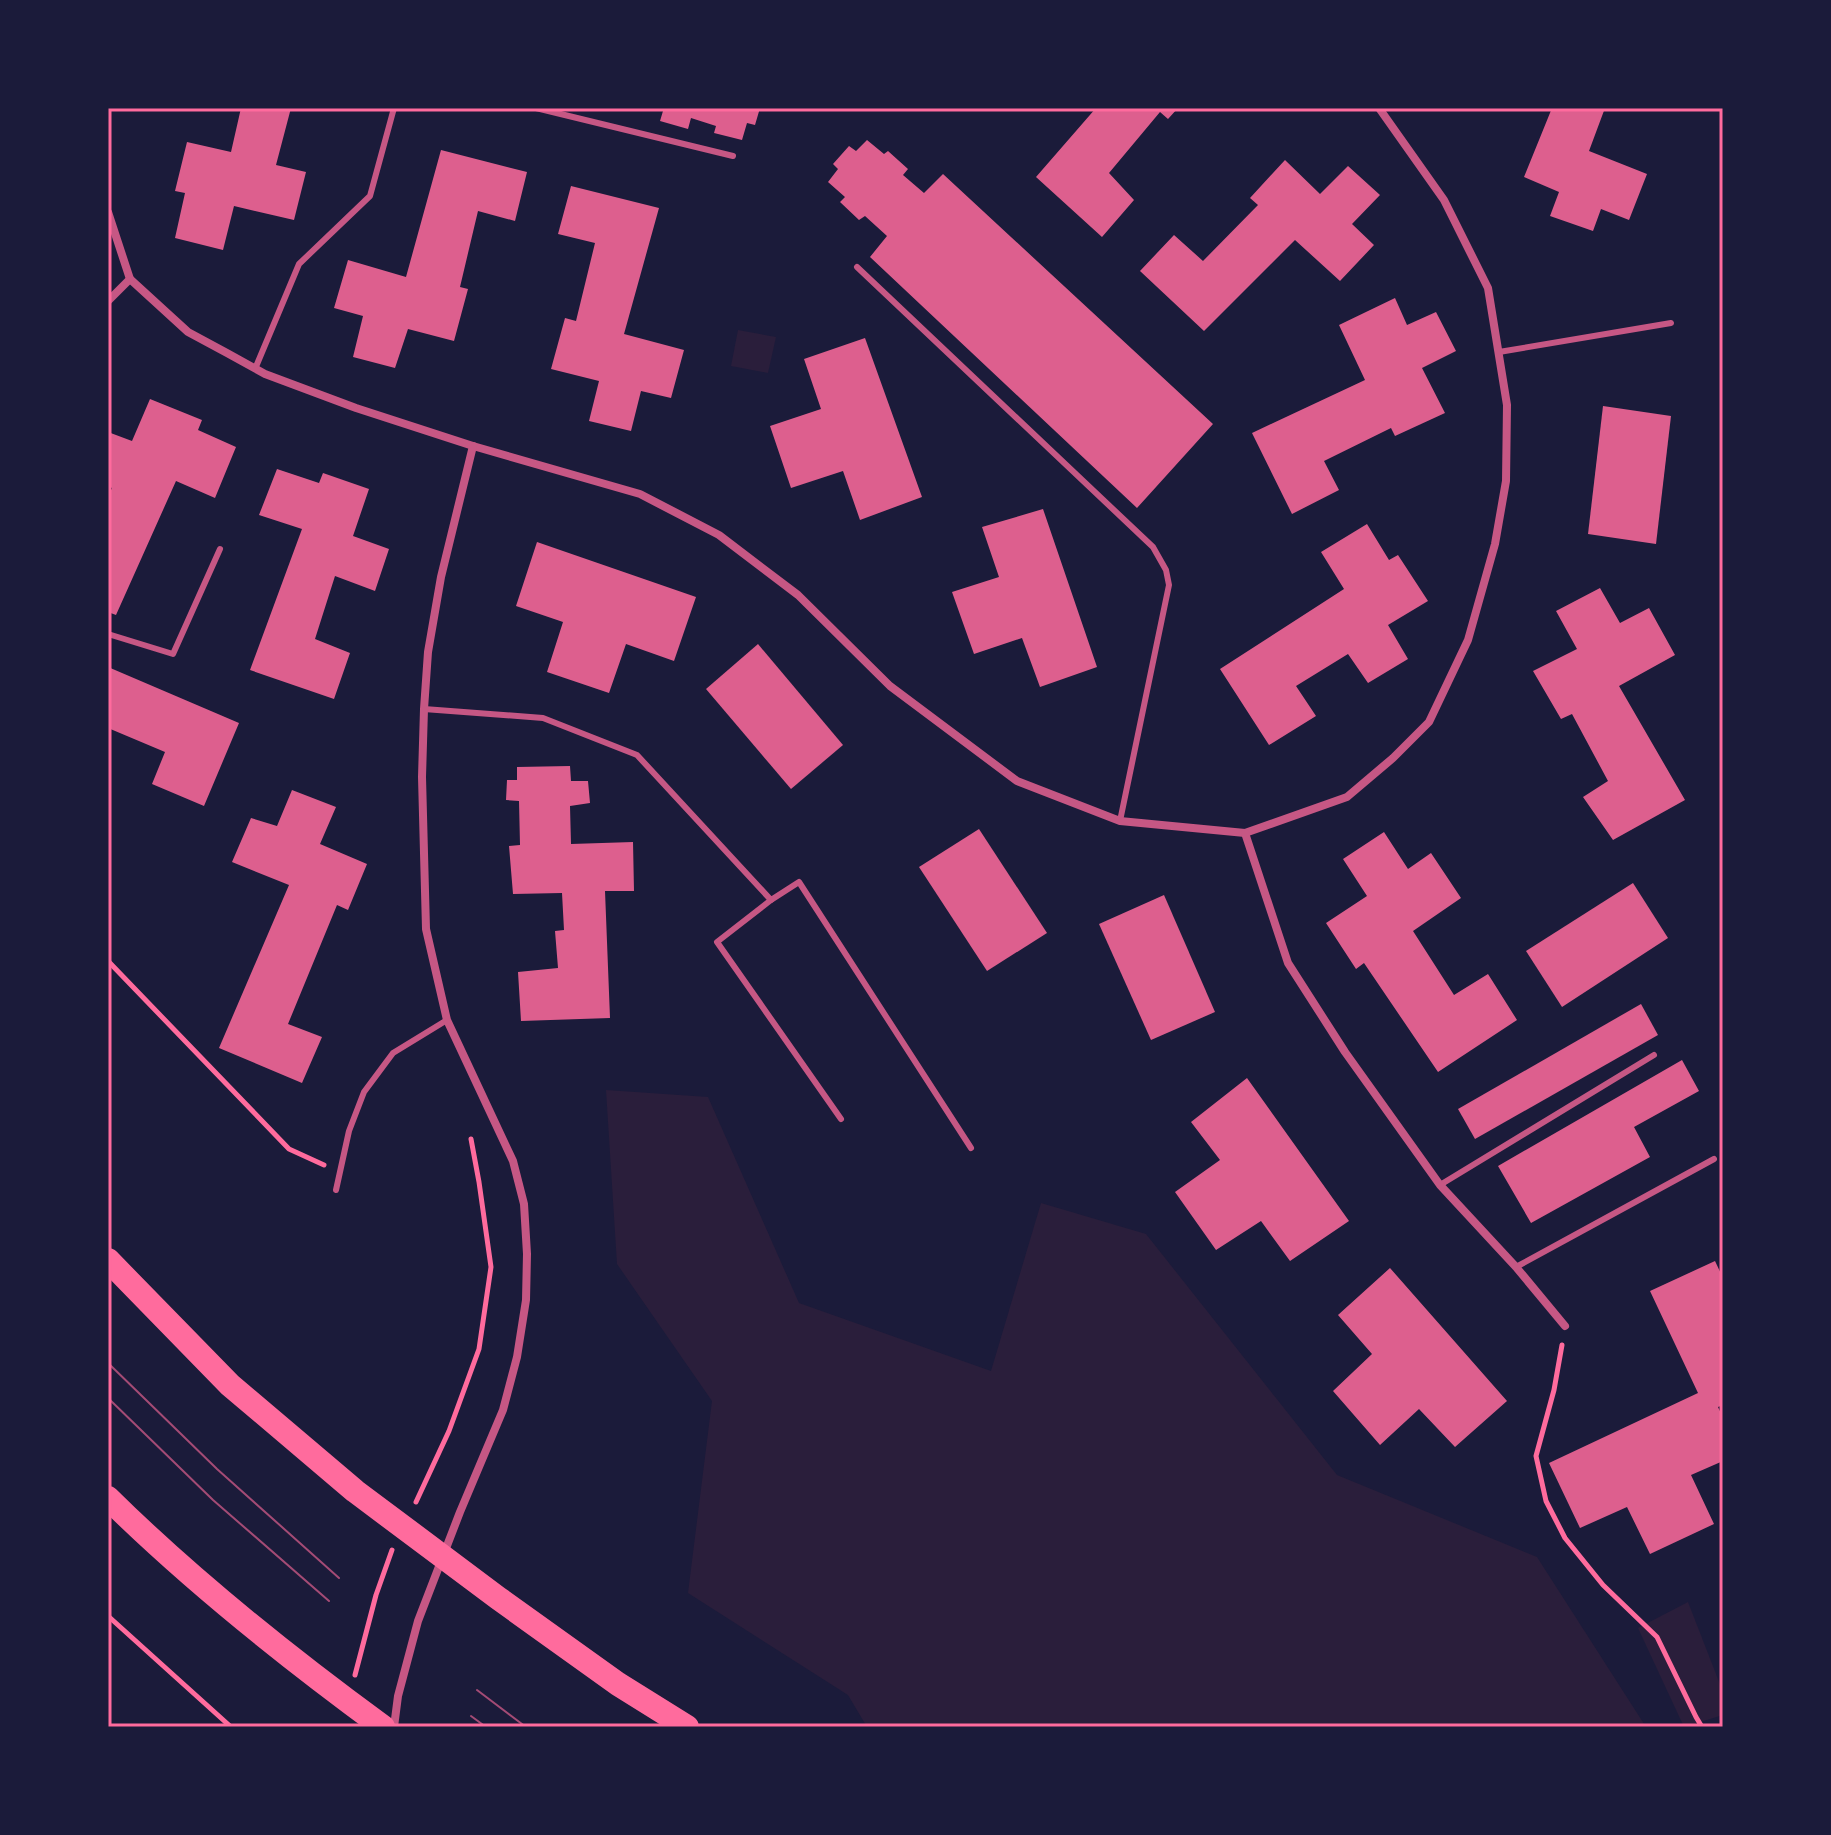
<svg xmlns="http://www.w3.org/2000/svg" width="1831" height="1835" viewBox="0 0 1831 1835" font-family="'Archivo Narrow',sans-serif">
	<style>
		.green { fill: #2a1e3b }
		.building { fill: #dd5f8e }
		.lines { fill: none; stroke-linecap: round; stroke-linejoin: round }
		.path { stroke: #ff6b9d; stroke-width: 5 }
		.service { stroke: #c65784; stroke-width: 6 }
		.minor { stroke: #c65784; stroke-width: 8 }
		.motorway { stroke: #ff6b9d; stroke-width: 24 }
		.tram { stroke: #a44b75; stroke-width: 2 }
		.neatline { fill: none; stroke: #ff6b9d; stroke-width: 3 }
	</style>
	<rect width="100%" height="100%" fill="#1b1b3a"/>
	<!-- green -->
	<g class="green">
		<polygon points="738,330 776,337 768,373 731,366"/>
		<polygon points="606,1090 708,1097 799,1303 991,1371 1041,1203 1146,1234 1337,1475 1537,1557 1646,1727 867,1727 848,1695 688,1593 712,1401 617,1264"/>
		<polygon points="1688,1602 1723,1692 1723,1715 1684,1727 1638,1628"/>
	</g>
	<!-- building -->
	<g class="building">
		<polygon points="241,108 291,108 276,165 306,172 294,220 234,206 223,250 175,238 185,193 175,191 187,142 231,152"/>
		<polygon points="656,108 760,108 755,125 747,123 742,140 714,133 716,126 691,118 688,129 660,121 663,111"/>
		<polygon points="1096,108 1178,108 1168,119 1160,112 1109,173 1134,200 1102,237 1036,177"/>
		<polygon points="1552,108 1605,108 1589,151 1647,174 1629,220 1601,209 1593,231 1550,216 1559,192 1524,177"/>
		<polygon points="867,140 884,154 888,151 908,169 903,175 924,193 943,174 1213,424 1137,508 870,257 887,236 865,216 859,220 840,202 845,197 828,182 838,169 833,164 849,146 856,151"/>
		<polygon points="441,150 527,172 515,221 478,211 460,287 468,289 454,341 408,329 395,368 353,357 363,316 334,308 348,260 406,277"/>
		<polygon points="1285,160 1320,194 1348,166 1380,195 1352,224 1374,245 1340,281 1295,240 1204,331 1140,271 1174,235 1203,261 1258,205 1250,198"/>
		<polygon points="571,186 659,208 624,334 684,350 671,398 641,391 631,431 589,421 599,381 551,369 565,318 576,321 595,243 558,234"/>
		<polygon points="1395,298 1407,325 1436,312 1456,351 1422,368 1445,413 1395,436 1391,428 1324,461 1339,490 1292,514 1252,433 1365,380 1339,325"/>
		<polygon points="865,338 922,497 860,520 843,471 791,488 770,426 821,409 804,359"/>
		<polygon points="150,399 202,420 198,430 236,447 215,498 176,481 116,615 108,612 108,497 112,488 108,486 108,432 132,441"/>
		<polygon points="1603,406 1671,416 1656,544 1588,534"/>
		<polygon points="277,469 319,483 323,473 369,489 353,536 389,549 375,591 335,576 315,639 350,653 334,699 250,670 302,529 259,515"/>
		<polygon points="1043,509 1097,667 1040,687 1022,638 974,654 952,592 999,577 982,527"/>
		<polygon points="1367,524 1389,560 1398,555 1428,601 1388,625 1408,659 1368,683 1348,654 1296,686 1316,716 1269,745 1220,669 1344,589 1321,552"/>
		<polygon points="537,542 696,597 674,661 626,644 609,693 547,672 563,622 516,606"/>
		<polygon points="1600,588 1620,623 1649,608 1675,655 1619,686 1685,800 1613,840 1583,797 1608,781 1572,714 1561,719 1533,671 1577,649 1556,611"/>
		<polygon points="758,644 843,745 791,789 706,689"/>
		<polygon points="108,667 239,723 204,806 152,784 165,752 108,728"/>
		<polygon points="570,766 571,781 588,781 590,803 570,806 571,844 633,842 634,891 605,891 610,1018 521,1021 518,972 558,968 555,931 564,930 562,893 513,894 509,846 520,845 519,801 506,800 507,780 517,780 517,767"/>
		<polygon points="292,790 336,807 320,844 367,864 348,910 337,905 288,1024 322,1037 302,1083 219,1048 289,885 232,862 251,818 277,826"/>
		<polygon points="979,829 1047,933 987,971 919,867"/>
		<polygon points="1384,832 1408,869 1431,853 1461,898 1413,931 1454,995 1488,974 1517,1020 1438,1072 1364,963 1356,969 1326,923 1367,896 1343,859"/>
		<polygon points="1633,883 1668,938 1562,1007 1526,951"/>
		<polygon points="1164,895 1215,1012 1151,1040 1099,924"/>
		<polygon points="1641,1004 1658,1035 1475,1139 1458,1109"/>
		<polygon points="1682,1060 1699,1091 1634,1127 1650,1157 1531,1223 1498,1166"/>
		<polygon points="1247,1078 1349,1221 1290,1261 1261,1221 1216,1250 1175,1192 1220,1160 1191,1122"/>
		<polygon points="1715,1261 1723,1278 1723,1405 1718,1407 1723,1418 1723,1461 1691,1475 1714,1524 1650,1554 1627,1507 1580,1528 1549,1463 1698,1393 1650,1291"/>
		<polygon points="1390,1268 1507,1401 1455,1447 1419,1409 1380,1445 1333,1391 1372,1354 1338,1315"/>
	</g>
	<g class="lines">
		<!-- path -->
		<g class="path">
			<polyline points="108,961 289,1149 324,1165"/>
			<polyline points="1562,1345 1554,1390 1536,1456 1546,1501 1565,1538 1603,1585 1657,1637 1696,1717 1702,1727"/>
			<polyline points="416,1502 449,1431 479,1349 491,1267 479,1182 471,1139"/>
			<polyline points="108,1616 231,1727"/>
			<polyline points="355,1675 376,1595 392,1550"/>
		</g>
		<!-- service -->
		<g class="service">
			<polyline points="536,108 733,156"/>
			<polyline points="857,267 1153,547 1166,570 1169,585 1120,821"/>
			<polyline points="1499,352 1671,323"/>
			<polyline points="255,369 299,264 370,196 394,108"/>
			<polyline points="108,634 173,654 220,549"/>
			<polyline points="424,709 543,718 637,755 771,900 799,882 971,1148"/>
			<polyline points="771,900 717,942 841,1119"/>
			<polyline points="1440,1185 1654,1055"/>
			<polyline points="336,1190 349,1131 364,1092 393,1053 447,1020"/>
			<polyline points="1516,1267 1714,1159"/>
		</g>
		<!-- minor -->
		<g class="minor">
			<polyline points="108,212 130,279 188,332 227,353 265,374 356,408 473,446 640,494 719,535 798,595 890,686 1017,781 1120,821 1245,833 1347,797 1393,758 1429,722 1468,640 1495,544 1506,481 1507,405 1488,288 1444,200 1379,108"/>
			<polyline points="108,301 130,279"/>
			<polyline points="1245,833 1288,963 1345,1052 1440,1185 1516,1267 1565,1326"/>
			<polyline points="394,1727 398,1696 418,1621 460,1512 503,1410 517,1357 526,1300 527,1254 524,1204 513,1161 447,1020 426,929 422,777 424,709 428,652 441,577 473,446"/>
		</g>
		<!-- motorway -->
		<g class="motorway">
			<polyline points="108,1260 230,1385 355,1491 498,1598 618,1684 687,1727"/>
			<path d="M108 1498C193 1582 286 1656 383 1727"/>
		</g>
		<!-- tram -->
		<g class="tram">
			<polyline points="108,1363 217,1469 339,1578"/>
			<polyline points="108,1398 213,1500 329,1601"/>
			<polyline points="477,1690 526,1727"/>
			<polyline points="471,1716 486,1727"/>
		</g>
	</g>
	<!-- border -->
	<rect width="1831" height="1835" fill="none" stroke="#1b1b3a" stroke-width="220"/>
	<rect x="110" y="110" width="1611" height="1615" class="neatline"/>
</svg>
